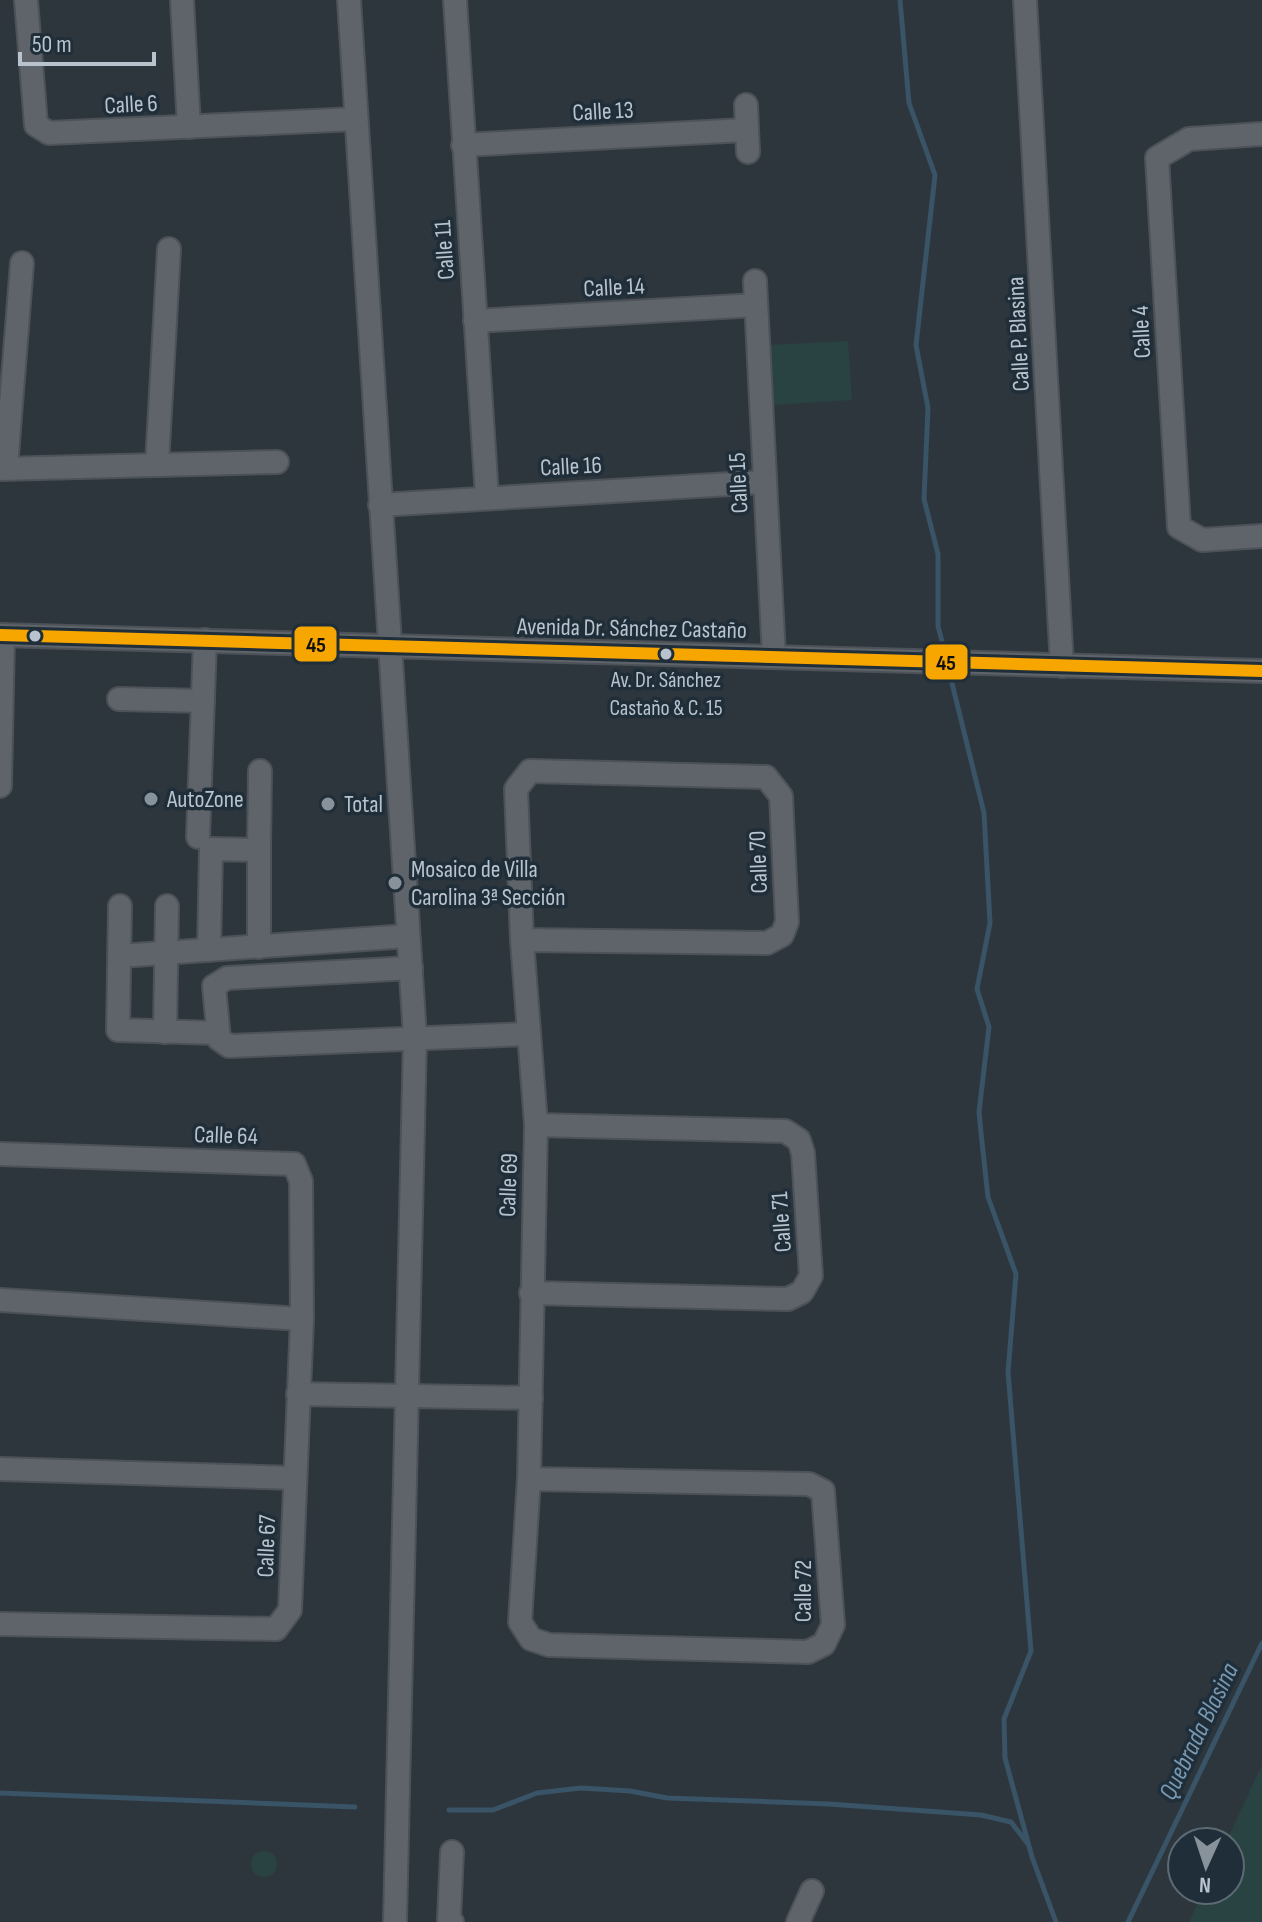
<svg xmlns="http://www.w3.org/2000/svg" width="1262" height="1922" viewBox="0 0 1262 1922" font-family="'Sofia Sans Condensed',sans-serif">
	<style>
		.green { fill: #294343 }
		.lines { fill: none; stroke-linecap: round; stroke-linejoin: round }
		.stream { stroke: #395367; stroke-width: 5 }
		.minor-casing { stroke: #4c5257; stroke-width: 26 }
		.minor { stroke: #5e646a; stroke-width: 22 }
		.bus-1-casing { stroke: #1f2e39; stroke-width: 18 }
		.bus-1 { stroke: #f7a600; stroke-width: 12 }
		.bus-dot { fill: #b8c3cd; stroke: #1f2e39; stroke-width: 3 }
		.poi-dot { fill: #87929b; stroke: #1f2e39; stroke-width: 3 }
		.labels { text-anchor: middle; stroke-width: 7; stroke-linejoin: round; paint-order: stroke }
		.bus-label { font-size: 22px; fill: #b8c3cd; stroke: #1f2e39 }
		.street-label { font-size: 24px; fill: #b8c3cd; stroke: #1f2e39 }
		.poi-label { font-size: 24px; fill: #b8c3cd; stroke: #1f2e39; text-anchor: start }
		.water-label { font-size: 26px; font-style: italic; fill: #7898b1; stroke: #1f2e39 }
		.line-badge { stroke: #1f2e39; stroke-width: 3 }
		.pale-badge-label { font-size: 22px; text-anchor: middle; font-weight: bold; fill: #111 }
	</style>
	<rect width="100%" height="100%" fill="#2d363d"/>
	<!-- green -->
	<g class="green">
		<polygon points="848,341 852,400 773,405 769,345"/>
		<polygon points="1262,1765 1262,1922 1189,1922 1204,1890 1230,1890 1230,1842 1226,1842"/>
		<circle cx="264" cy="1864" r="13"/>
	</g>
	<g class="lines">
		<!-- stream -->
		<g class="stream">
			<polyline points="900,0 909,103 935,175 916,345 928,408 924,499 938,554 938,626 946,657"/>
			<polyline points="948,667 984,813 990,923 977,989 989,1027 979,1112 981,1133 988,1197 1016,1274 1008,1372 1031,1651 1004,1719 1005,1758 1032,1857 1056,1922"/>
			<polyline points="0,1793 355,1807"/>
			<polyline points="449,1810 493,1810 537,1793 581,1788 630,1791 667,1798 829,1804 981,1815 1011,1822 1028,1844"/>
			<polyline points="1128,1922 1262,1643"/>
		</g>
		<!-- minor casing -->
		<g class="minor-casing">
			<g id="minor">
				<polyline points="26,0 36,125 49,133 356,119"/>
				<polyline points="182,0 189,127"/>
				<polyline points="349,0 415,1037 395,1922"/>
				<polyline points="455,0 487,497"/>
				<polyline points="1025,0 1062,666"/>
				<polyline points="746,105 748,152"/>
				<polyline points="1262,134 1189,139 1157,158 1179,527 1202,540 1262,536"/>
				<polyline points="463,145 745,130"/>
				<polyline points="755,281 774,657"/>
				<polyline points="475,321 756,305"/>
				<polyline points="157,465 169,249"/>
				<polyline points="6,468 22,263"/>
				<polyline points="0,469 277,462"/>
				<polyline points="380,505 764,482"/>
				<polyline points="0,635 1262,671"/>
				<polyline points="119,699 203,701"/>
				<polyline points="0,786 3,635"/>
				<polyline points="198,837 205,640"/>
				<polyline points="259,850 260,771"/>
				<polyline points="120,906 118,1030 218,1033"/>
				<polyline points="522,940 767,943 782,935 787,922 781,796 766,777 530,771 516,789 522,940 536,1125 529,1479 520,1622 531,1639 549,1645 808,1652 824,1644 833,1625 823,1491 809,1484 529,1479"/>
				<polyline points="209,950 211,849 259,850 259,947"/>
				<polyline points="120,956 408,936"/>
				<polyline points="411,968 227,978 214,986 219,1039 229,1046 528,1034"/>
				<polyline points="165,1032 167,906"/>
				<polyline points="0,1154 294,1164 301,1181 302,1319 290,1610 276,1629 0,1624"/>
				<polyline points="531,1293 788,1299 802,1292 811,1276 803,1153 799,1140 785,1131 536,1125"/>
				<polyline points="0,1300 302,1319"/>
				<polyline points="298,1394 531,1398"/>
				<polyline points="0,1469 294,1478"/>
				<polyline points="452,1922 449,1919 452,1852"/>
				<polyline points="798,1922 812,1891"/>
			</g>
		</g>
		<!-- minor -->
		<use href="#minor" class="minor"/>
		<!-- bus-1 casing -->
		<g class="bus-1-casing">
			<polyline id="bus-1" points="0,635 1262,671"/>
		</g>
		<!-- bus-1 -->
		<use href="#bus-1" class="bus-1"/>
	</g>
	<!-- markers -->
	<g class="bus-dot">
		<circle cx="35" cy="636" r="7"/>
		<circle cx="666" cy="654" r="7"/>
	</g>
	<g class="poi-dot">
		<circle cx="151" cy="799" r="8"/>
		<circle cx="328" cy="804" r="8"/>
		<circle cx="395" cy="883" r="8"/>
	</g>
	<g class="labels">
		<!-- bus labels -->
		<g class="bus-label">
			<text x="666" y="687">Av. Dr. Sánchez<tspan x="666" dy="28">Castaño &amp; C. 15</tspan></text>
		</g>
		<!-- street labels -->
		<g class="street-label">
			<text transform="translate(131 104) rotate(-3)" y="8">Calle 6</text>
			<text transform="translate(603 111) rotate(-3)" y="8">Calle 13</text>
			<text transform="translate(444 250) rotate(-94)" y="8">Calle 11</text>
			<text transform="translate(614 287) rotate(-3)" y="8">Calle 14</text>
			<text transform="translate(1141 332) rotate(-93)" y="8">Calle 4</text>
			<text transform="translate(1018 334) rotate(-93)" y="8">Calle P. Blasina</text>
			<text transform="translate(571 466) rotate(-3)" y="8">Calle 16</text>
			<text transform="translate(738 483) rotate(-93)" y="8">Calle 15</text>
			<text transform="translate(632 628) rotate(1)" y="8">Avenida Dr. Sánchez Castaño</text>
			<text transform="translate(758 862) rotate(-92)" y="8">Calle 70</text>
			<text transform="translate(226 1135) rotate(2)" y="8">Calle 64</text>
			<text transform="translate(508 1185) rotate(-88)" y="8">Calle 69</text>
			<text transform="translate(781 1222) rotate(-94)" y="8">Calle 71</text>
			<text transform="translate(266 1546) rotate(-88)" y="8">Calle 67</text>
			<text transform="translate(803 1591) rotate(-90)" y="8">Calle 72</text>
		</g>
		<!-- poi labels -->
		<g class="poi-label">
			<text x="167" y="807">AutoZone</text>
			<text x="344" y="812">Total</text>
			<text x="411" y="877">Mosaico de Villa<tspan x="411" dy="28">Carolina 3ª Sección</tspan></text>
		</g>
		<!-- water labels -->
		<g class="water-label">
			<text transform="translate(1198 1731) rotate(-64)" y="9">Quebrada Blasina</text>
		</g>
	</g>
	<g class="line-badge">
		<rect x="293" y="625" width="45" height="38" rx="8" fill="#f7a600"/>
		<rect x="924" y="643" width="45" height="38" rx="8" fill="#f7a600"/>
	</g>
	<g class="pale-badge-label">
		<text x="316" y="652">45</text>
		<text x="946" y="670">45</text>
	</g>
	<!-- north arrow -->
	<g transform="translate(1206 1866) rotate(183)"><circle r="38" fill="#1f2e39" stroke="#5c6a74" stroke-width="2"/>
	<path d="M0-6L14 30L0 20L-14 30Z" fill="#87929b"/>
	<text y="-12" font-size="22" font-weight="bold" text-anchor="middle" fill="#b8c3cd">N</text>
	</g>
	<!-- scale -->
	<path d="M20 52v12h134v-12" fill="none" stroke="#b8c3cd" stroke-width="4"/>
	<text x="32" y="52" font-size="24" fill="#b8c3cd" stroke="#1f2e39" stroke-width="6" paint-order="stroke">50 m</text>
</svg>
